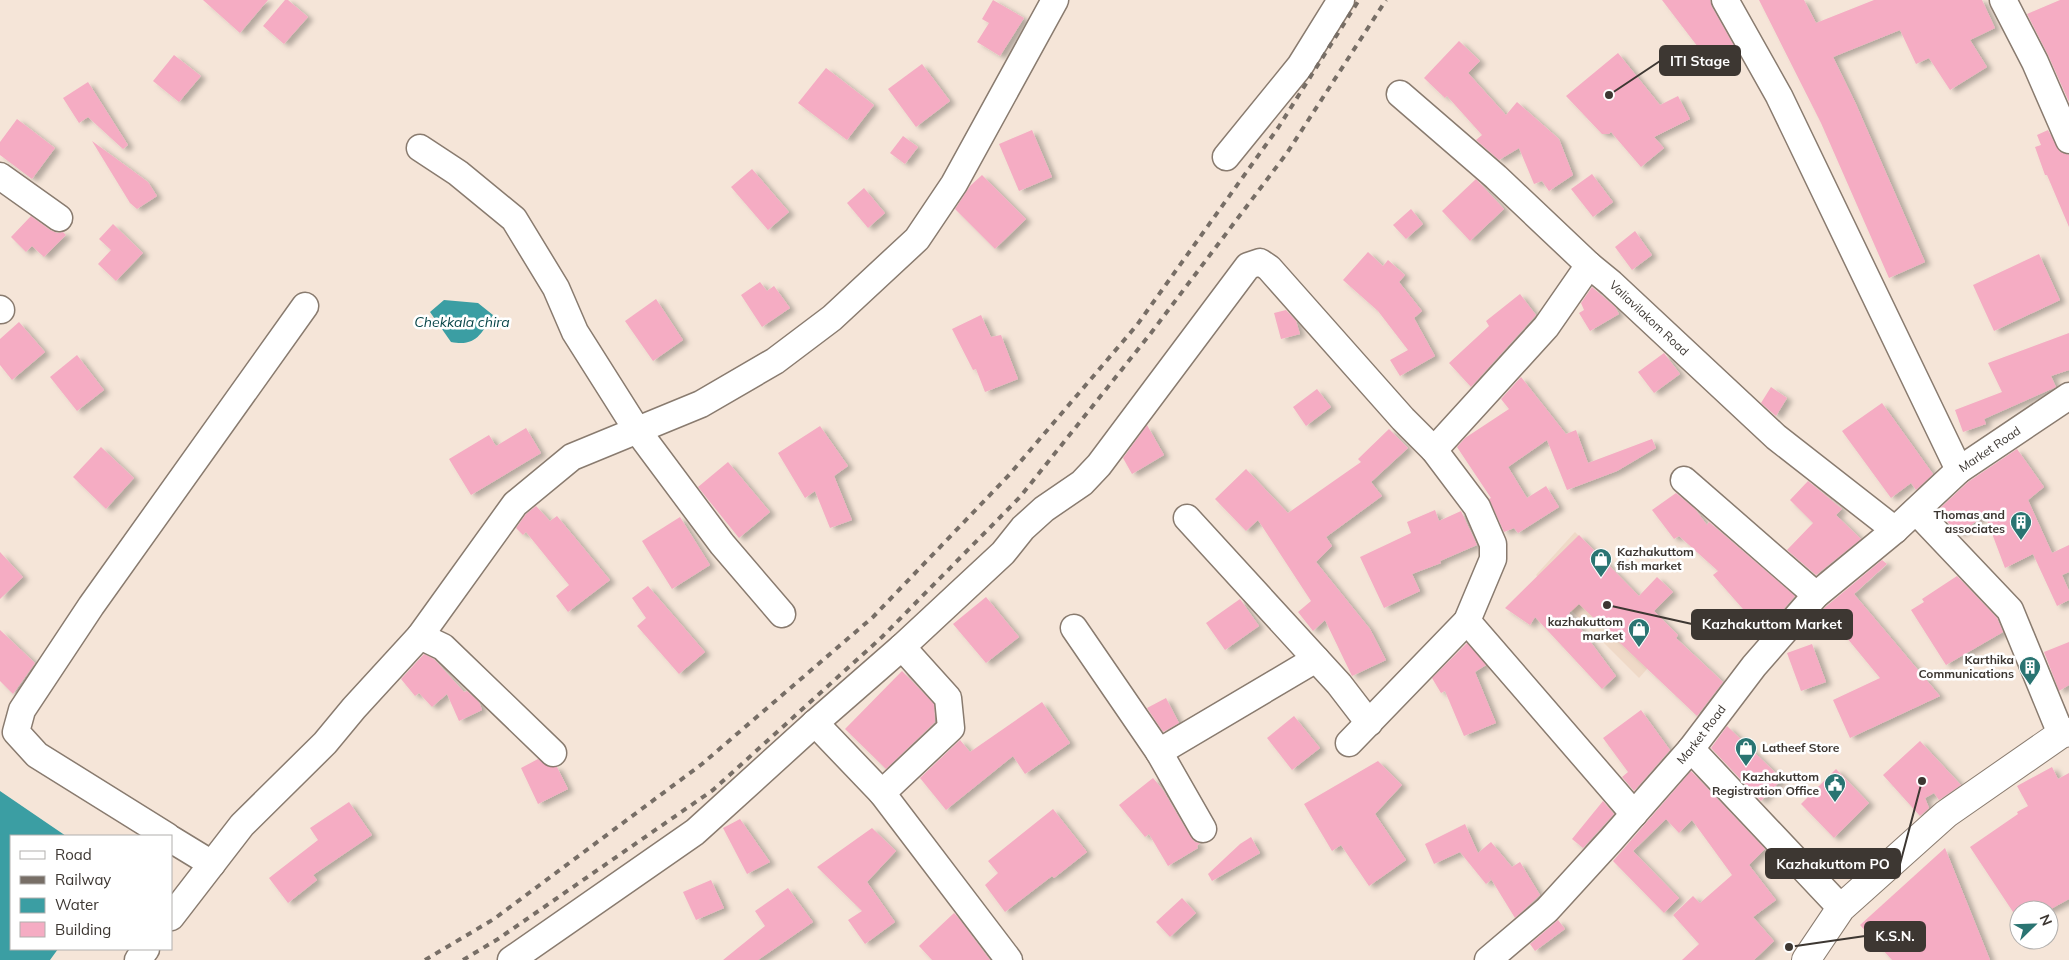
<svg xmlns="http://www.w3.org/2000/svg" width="2069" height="960" viewBox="0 0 2069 960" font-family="Mulish,sans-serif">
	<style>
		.built { fill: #efd9c7 }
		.water { fill: #3b9ea3 }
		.building { fill: #f5acc3; filter: url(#shadow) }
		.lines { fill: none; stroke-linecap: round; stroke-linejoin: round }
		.minor-casing { stroke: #897b6f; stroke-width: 29 }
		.secondary-casing { stroke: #897b6f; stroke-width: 30 }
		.minor { stroke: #fff; stroke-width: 26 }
		.secondary { stroke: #fff; stroke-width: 28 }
		.rail { stroke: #776e66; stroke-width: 4; stroke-dasharray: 6 6; stroke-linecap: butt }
		.labels { text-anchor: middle; stroke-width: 5; stroke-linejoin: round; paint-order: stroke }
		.street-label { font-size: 12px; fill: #3d3732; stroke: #fff }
		.poi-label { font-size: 12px; font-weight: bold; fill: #3d3732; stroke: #fff; text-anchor: end }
		.water-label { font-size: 14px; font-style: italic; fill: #094649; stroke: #fff }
		.leader { fill: none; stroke: #3d3732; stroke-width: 2 }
		.callout-dot { fill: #3d3732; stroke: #fff; stroke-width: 2 }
		.callout { fill: #3d3732; stroke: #3d3732; stroke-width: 2 }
		.callout-label { font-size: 14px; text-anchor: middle; font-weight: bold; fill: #fff }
	</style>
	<defs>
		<filter id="shadow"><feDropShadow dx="5.5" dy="3" stdDeviation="2.5" flood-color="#0004"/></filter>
	</defs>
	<rect width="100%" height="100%" fill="#f5e5d8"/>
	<!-- built -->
	<polygon class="built" points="1575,532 1677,635 1639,678 1536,575"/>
	<!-- water -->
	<g class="water">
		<path d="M444 300 478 303 493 315C481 334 476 347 451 342L430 312Z"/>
		<polygon points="0,791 66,836 11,836 11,949 58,949 50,960 0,960"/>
	</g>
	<!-- building -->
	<g class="building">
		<polygon points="203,0 268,0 240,33"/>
		<polygon points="285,0 288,0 308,17 284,44 263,26"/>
		<polygon points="993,0 1024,18 1000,56 977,42 989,23 982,19"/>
		<polygon points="1662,0 1710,0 1712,7 1737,51 1714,68"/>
		<polygon points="1759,0 1804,0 1816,23 1874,0 1982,0 1995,28 1970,40 1987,67 1950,90 1929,58 1916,64 1900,30 1833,57 1855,102 1925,262 1889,278 1821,123"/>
		<polygon points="2060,0 2069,0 2069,102 2048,55 2027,14"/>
		<polygon points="1459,41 1480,61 1468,73 1506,115 1517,102 1559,139 1573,175 1549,191 1542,181 1534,184 1519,148 1499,160 1476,140 1482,135 1447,96 1445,98 1424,78"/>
		<polygon points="1618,53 1660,105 1678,96 1690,119 1654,137 1664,148 1641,167 1611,132 1609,134 1602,134 1566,96"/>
		<polygon points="174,55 201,76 179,102 153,81"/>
		<polygon points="922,64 950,101 916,127 888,89"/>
		<polygon points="826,68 874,105 847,140 798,103"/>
		<polygon points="88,82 128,145 123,149 88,117 79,123 63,98"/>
		<polygon points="17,119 55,148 32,179 0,155 0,142"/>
		<polygon points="1032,130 1052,177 1019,191 999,144"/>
		<polygon points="2048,130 2060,152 2069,155 2069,227 2047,175 2045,175 2035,147 2041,145 2037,135"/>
		<polygon points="903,136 918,147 905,164 890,153"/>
		<polygon points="92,141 148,182 157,196 137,209 130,203"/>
		<polygon points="752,169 789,212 768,230 731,187"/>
		<polygon points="1592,174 1613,202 1593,217 1571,189"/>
		<polygon points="982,175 1026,219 995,249 955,209 970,186"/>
		<polygon points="1476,179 1504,209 1470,241 1442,211"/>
		<polygon points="864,188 885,213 868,228 847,203"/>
		<polygon points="1411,209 1423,224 1406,239 1393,225"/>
		<polygon points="31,216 50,230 57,233 63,232 66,235 44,257 32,246 26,252 11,237"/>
		<polygon points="113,224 143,253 116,281 98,264 111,250 99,239"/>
		<polygon points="1635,231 1652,255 1632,270 1615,247"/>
		<polygon points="1368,252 1383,266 1388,260 1405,275 1399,282 1422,311 1414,318 1435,356 1400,376 1390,360 1408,350 1378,311 1343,280"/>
		<polygon points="2039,254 2060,300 1994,331 1973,285"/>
		<polygon points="760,282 767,291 774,286 790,308 762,327 741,295"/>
		<polygon points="1592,287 1615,307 1619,314 1590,331 1579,313 1584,310 1581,303"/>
		<polygon points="1520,294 1536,315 1471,387 1449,363 1489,326 1486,321"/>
		<polygon points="656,299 683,340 653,361 625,321"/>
		<polygon points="1286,310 1296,321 1300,334 1281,339 1274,313"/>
		<polygon points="981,315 991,337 1001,335 1018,379 985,392 976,369 973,370 952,329"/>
		<polygon points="19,322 45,352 12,380 0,365 0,339"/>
		<polygon points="2069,333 2069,370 2051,376 2056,387 1984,419 1986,424 1963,432 1955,410 2002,392 1988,363"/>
		<polygon points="1664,353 1680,374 1654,393 1638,372"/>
		<polygon points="77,355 104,390 77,411 50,377"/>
		<polygon points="1521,377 1566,434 1576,430 1588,463 1652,439 1656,448 1617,471 1567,490 1547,440 1508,467 1527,498 1546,486 1559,507 1518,533 1514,528 1504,532 1489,499 1491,498 1457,447 1465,438 1509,409 1501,399"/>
		<polygon points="1771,387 1787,398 1776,416 1761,403"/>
		<polygon points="1317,389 1331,407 1306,426 1293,407"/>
		<polygon points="1882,403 1933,474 1916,490 1911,483 1891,498 1842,431"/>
		<polygon points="1147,425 1164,455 1132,474 1123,458"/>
		<polygon points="820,426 848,466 834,476 852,520 830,528 815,491 805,498 778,453"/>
		<polygon points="526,428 541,453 471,495 449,459 489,435 496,446"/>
		<polygon points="1389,429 1408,448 1371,482 1382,496 1326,537 1332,546 1316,562 1370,629 1386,660 1352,676 1325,620 1313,631 1298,612 1311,601 1258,520 1246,531 1215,499 1246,469 1288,513 1361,462 1358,459"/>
		<polygon points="101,447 134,478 106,509 73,477"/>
		<polygon points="2017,449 2044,487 2028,500 2052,553 2069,545 2069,572 2062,575 2069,591 2069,600 2057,606 2033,554 2005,568 1985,515 1959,534 1937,511 1968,482"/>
		<polygon points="728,462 770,512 739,538 698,487"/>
		<polygon points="1808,481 1842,509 1836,515 1861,539 1816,575 1787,550 1813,523 1790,500"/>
		<polygon points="1676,493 1695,509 1707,525 1709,522 1795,596 1781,612 1757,625 1713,575 1718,571 1679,536 1674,539 1652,510"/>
		<polygon points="536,506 550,521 557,516 610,580 568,612 556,596 569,585 526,532 523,535 516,528 526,514"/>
		<polygon points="1435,510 1439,521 1461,511 1477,545 1440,561 1441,563 1412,574 1420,591 1384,608 1360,557 1411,533 1407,522"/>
		<polygon points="680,517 710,565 672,589 642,541"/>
		<polygon points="1579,535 1639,596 1657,577 1673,592 1654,611 1678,635 1676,638 1723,682 1697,716 1579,604 1569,613 1616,676 1602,689 1535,617 1530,625 1505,608"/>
		<polygon points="0,552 23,577 0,599"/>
		<polygon points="1882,560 1887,564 1854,594 1940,696 1850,738 1833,700 1880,678 1823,609"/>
		<polygon points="1957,576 1997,618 2003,632 1946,665 1911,610 1924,602 1922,599"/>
		<polygon points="648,586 705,652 679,674 637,626 646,618 632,598"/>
		<polygon points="986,597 1019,637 986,663 953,624"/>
		<polygon points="1240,599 1259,626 1225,650 1206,623"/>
		<polygon points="0,630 35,663 13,694 0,681"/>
		<polygon points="2069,642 2069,685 2059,691 2044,652"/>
		<polygon points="1467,643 1486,665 1475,672 1496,723 1464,736 1445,691 1441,693 1432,678"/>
		<polygon points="1812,644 1826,682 1801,691 1787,653"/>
		<polygon points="424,654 434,659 464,692 467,691 479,702 482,710 459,721 447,694 432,707 419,693 415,696 401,679"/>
		<polygon points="902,671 934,704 935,722 886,769 845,729"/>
		<polygon points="1166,698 1179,723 1163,732 1147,708"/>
		<polygon points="1042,702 1070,743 1025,774 1013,756 946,810 920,778 960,740 970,752"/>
		<polygon points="1641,710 1670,750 1634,791 1622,777 1628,772 1603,738"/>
		<polygon points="1294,716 1320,748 1292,770 1267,738"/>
		<polygon points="1727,726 1782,779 1761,801 1711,748"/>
		<polygon points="1920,741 1961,785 1939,800 1934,793 1925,798 1929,808 1920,816 1883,775"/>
		<polygon points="538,759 549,767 557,767 568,789 538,804 521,768"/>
		<polygon points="1378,761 1402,785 1375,814 1406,860 1369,886 1341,845 1332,851 1304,804"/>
		<polygon points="2052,767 2058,779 2069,773 2069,899 2049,910 2019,910 2019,921 1970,847 2018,814 2017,812 2028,806 2017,786"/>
		<polygon points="1836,769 1869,803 1834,838 1801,804"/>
		<polygon points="1691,771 1765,849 1749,865 1776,900 1753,917 1774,941 1754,960 1682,960 1699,944 1673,915 1693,896 1700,903 1732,875 1692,820 1679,833 1666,819 1633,851 1679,898 1664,913 1613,861"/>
		<polygon points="1153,778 1163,790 1190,836 1195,842 1200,843 1197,846 1198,848 1168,866 1149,834 1145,837 1119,805"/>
		<polygon points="1603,801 1614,814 1583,848 1572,839"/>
		<polygon points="349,802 372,835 313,875 317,880 288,903 269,878 318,840 310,828"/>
		<polygon points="1053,809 1087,852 1054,878 1052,876 1005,912 985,885 998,873 988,861"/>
		<polygon points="740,819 770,862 747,874 723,828"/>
		<polygon points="1465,824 1478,853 1491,842 1512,867 1520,862 1540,895 1515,918 1488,874 1491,880 1486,884 1460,852 1434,864 1425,844"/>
		<polygon points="872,828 896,851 867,882 895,922 865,944 848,920 862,911 817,867"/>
		<polygon points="1251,837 1260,853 1212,881 1208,874 1240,844"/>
		<polygon points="1945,848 1990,960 1892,960 1860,925"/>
		<polygon points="711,880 724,908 696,920 683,892"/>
		<polygon points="788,888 813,922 758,960 723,960 765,926 755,911"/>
		<polygon points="1182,898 1196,913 1170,937 1156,922"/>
		<polygon points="954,913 957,916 990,960 932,960 919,946"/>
		<polygon points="1558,920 1565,929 1535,951 1530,944"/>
	</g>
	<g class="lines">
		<!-- minor casing -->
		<g class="minor-casing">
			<g id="minor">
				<polyline points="1725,0 1779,96 1959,470"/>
				<polyline points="2003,0 2035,62 2069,140"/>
				<polyline points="1400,94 1496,177 1589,265"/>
				<polyline points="420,148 458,173 514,219 556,288 575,332 637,430 722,544 782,614"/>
				<polyline points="1226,157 1300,66 1341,0"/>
				<polyline points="0,176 59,218"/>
				<polyline points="0,309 1,310"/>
				<path id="s1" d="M1434 450 1546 327 1589 265 1611 283 1776 437 1895 530"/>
				<polyline points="1684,480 1816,595"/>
				<polyline points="1916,511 2010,610 2061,734"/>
				<polyline points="1187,518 1339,684 1369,723"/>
				<polyline points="1467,621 1634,814"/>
				<polyline points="1074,628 1159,752 1203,829"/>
				<polyline points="420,636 515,504 572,457 701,404 775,361 832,318 917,239 954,184 1055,0"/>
				<polyline points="815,723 882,793 1009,960"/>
				<polyline points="1691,749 1841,908"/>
				<polyline points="1159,752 1316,659"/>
				<polyline points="882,793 951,728 948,698 902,647"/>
				<polyline points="167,836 37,755 16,732 22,710 91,606 305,306"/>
				<polyline points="171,839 212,864"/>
				<polyline points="171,917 242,825 325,743 354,708 420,636 443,647 553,753"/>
				<polyline points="138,960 146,949"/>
				<polyline points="511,960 695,832 815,723 902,647 1003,553 1023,528 1044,509 1082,483 1099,465 1248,266 1260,262 1269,268 1403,419 1434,450 1477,507 1493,544 1493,559 1467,621 1349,743"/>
				<path id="s2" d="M1488 960 1547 910 1611 840 1691 749 1754 666 1816 595 1895 530 1959 470 2069 396"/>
			</g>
		</g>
		<!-- secondary casing -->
		<g class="secondary-casing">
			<polyline id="secondary" points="1806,960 1841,908 1946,814 2061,734 2069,732"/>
		</g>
		<!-- minor -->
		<use href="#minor" class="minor"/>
		<!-- secondary -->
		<use href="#secondary" class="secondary"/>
		<!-- rail -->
		<g class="rail">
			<polyline points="425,960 494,919 702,764 873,617 1009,475 1137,325 1278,128 1359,0"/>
			<polyline points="463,960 498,939 713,790 882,637 1020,497 1151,333 1287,153 1386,0"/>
		</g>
	</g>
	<!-- icons -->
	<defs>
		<g id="building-pin" transform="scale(1.125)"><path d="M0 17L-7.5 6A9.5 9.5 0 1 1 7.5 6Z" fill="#2a7472" stroke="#fff"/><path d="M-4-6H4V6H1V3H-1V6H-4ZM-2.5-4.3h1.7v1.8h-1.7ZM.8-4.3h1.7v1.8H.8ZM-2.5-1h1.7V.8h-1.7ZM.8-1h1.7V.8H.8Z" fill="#fff"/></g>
		<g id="shop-pin" transform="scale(1.125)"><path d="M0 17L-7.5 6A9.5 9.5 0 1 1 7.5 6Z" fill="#2a7472" stroke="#fff"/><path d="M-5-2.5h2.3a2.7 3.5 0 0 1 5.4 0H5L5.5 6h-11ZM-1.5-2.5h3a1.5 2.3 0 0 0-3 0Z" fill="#fff"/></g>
		<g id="civic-pin" transform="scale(1.125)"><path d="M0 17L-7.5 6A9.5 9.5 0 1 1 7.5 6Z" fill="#2a7472" stroke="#fff"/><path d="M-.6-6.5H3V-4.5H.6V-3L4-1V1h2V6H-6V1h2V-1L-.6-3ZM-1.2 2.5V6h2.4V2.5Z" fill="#fff"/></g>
	</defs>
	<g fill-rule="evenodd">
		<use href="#building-pin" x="2021" y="522"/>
		<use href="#shop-pin" x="1601" y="559"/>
		<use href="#shop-pin" x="1639" y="629"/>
		<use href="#building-pin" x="2030" y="667"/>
		<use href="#shop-pin" x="1746" y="748"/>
		<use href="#civic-pin" x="1835" y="784"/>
	</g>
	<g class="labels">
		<!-- street labels -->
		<g class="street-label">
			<text dy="4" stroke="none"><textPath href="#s1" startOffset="322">Valiavilakom Road</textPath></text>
			<text dy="4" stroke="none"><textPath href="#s2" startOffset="719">Market Road</textPath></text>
			<text dy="4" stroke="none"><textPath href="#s2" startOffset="311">Market Road</textPath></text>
		</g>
		<!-- poi labels -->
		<g class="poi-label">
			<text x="2005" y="519">Thomas and<tspan x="2005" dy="14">associates</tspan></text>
			<text x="1617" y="556" text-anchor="start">Kazhakuttom<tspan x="1617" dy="14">fish market</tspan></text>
			<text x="1623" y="626">kazhakuttom<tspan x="1623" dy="14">market</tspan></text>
			<text x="2014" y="664">Karthika<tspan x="2014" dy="14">Communications</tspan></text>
			<text x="1762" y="752" text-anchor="start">Latheef Store</text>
			<text x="1819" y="781">Kazhakuttom<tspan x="1819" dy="14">Registration Office</tspan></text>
		</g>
		<!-- water labels -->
		<g class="water-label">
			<text x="462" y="327">Chekkala chira</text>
		</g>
	</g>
	<!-- callouts -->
	<path class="leader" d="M1609 95L1660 61M1607 605L1692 624M1922 781L1900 864M1789 947L1865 936"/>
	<g class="callout-dot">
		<circle cx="1609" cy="95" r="5"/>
		<circle cx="1607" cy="605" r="5"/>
		<circle cx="1922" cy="781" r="5"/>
		<circle cx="1789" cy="947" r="5"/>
	</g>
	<g class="callout">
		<rect x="1660" y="46" width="80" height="29" rx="5"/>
		<rect x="1692" y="610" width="160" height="29" rx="5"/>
		<rect x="1766" y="849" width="134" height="29" rx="5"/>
		<rect x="1865" y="922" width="60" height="29" rx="5"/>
	</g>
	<g class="callout-label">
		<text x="1700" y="66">ITI Stage</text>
		<text x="1772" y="629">Kazhakuttom Market</text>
		<text x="1833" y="869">Kazhakuttom PO</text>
		<text x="1895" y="941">K.S.N.</text>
	</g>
	<!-- legend -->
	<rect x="10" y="835" width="162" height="115" fill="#ffffff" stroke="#b1afad"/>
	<rect x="20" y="851" width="25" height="8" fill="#ffffff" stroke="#b1afad"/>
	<text x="55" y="860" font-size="15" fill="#3d3732">Road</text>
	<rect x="20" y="876" width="25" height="8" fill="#776e66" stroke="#b1afad"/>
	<text x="55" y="885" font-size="15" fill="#3d3732">Railway</text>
	<rect x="20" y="898" width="25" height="15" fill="#3b9ea3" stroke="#b1afad"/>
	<text x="55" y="910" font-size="15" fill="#3d3732">Water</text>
	<rect x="20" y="922" width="25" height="15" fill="#f5acc3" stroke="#b1afad"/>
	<text x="55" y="935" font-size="15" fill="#3d3732">Building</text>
	<!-- north arrow -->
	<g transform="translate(2034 925) rotate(67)"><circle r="24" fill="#ffffff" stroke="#b1afad"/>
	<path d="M0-4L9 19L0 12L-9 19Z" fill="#2a7472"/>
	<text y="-8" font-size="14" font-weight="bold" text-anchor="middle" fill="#3d3732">N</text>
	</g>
</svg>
